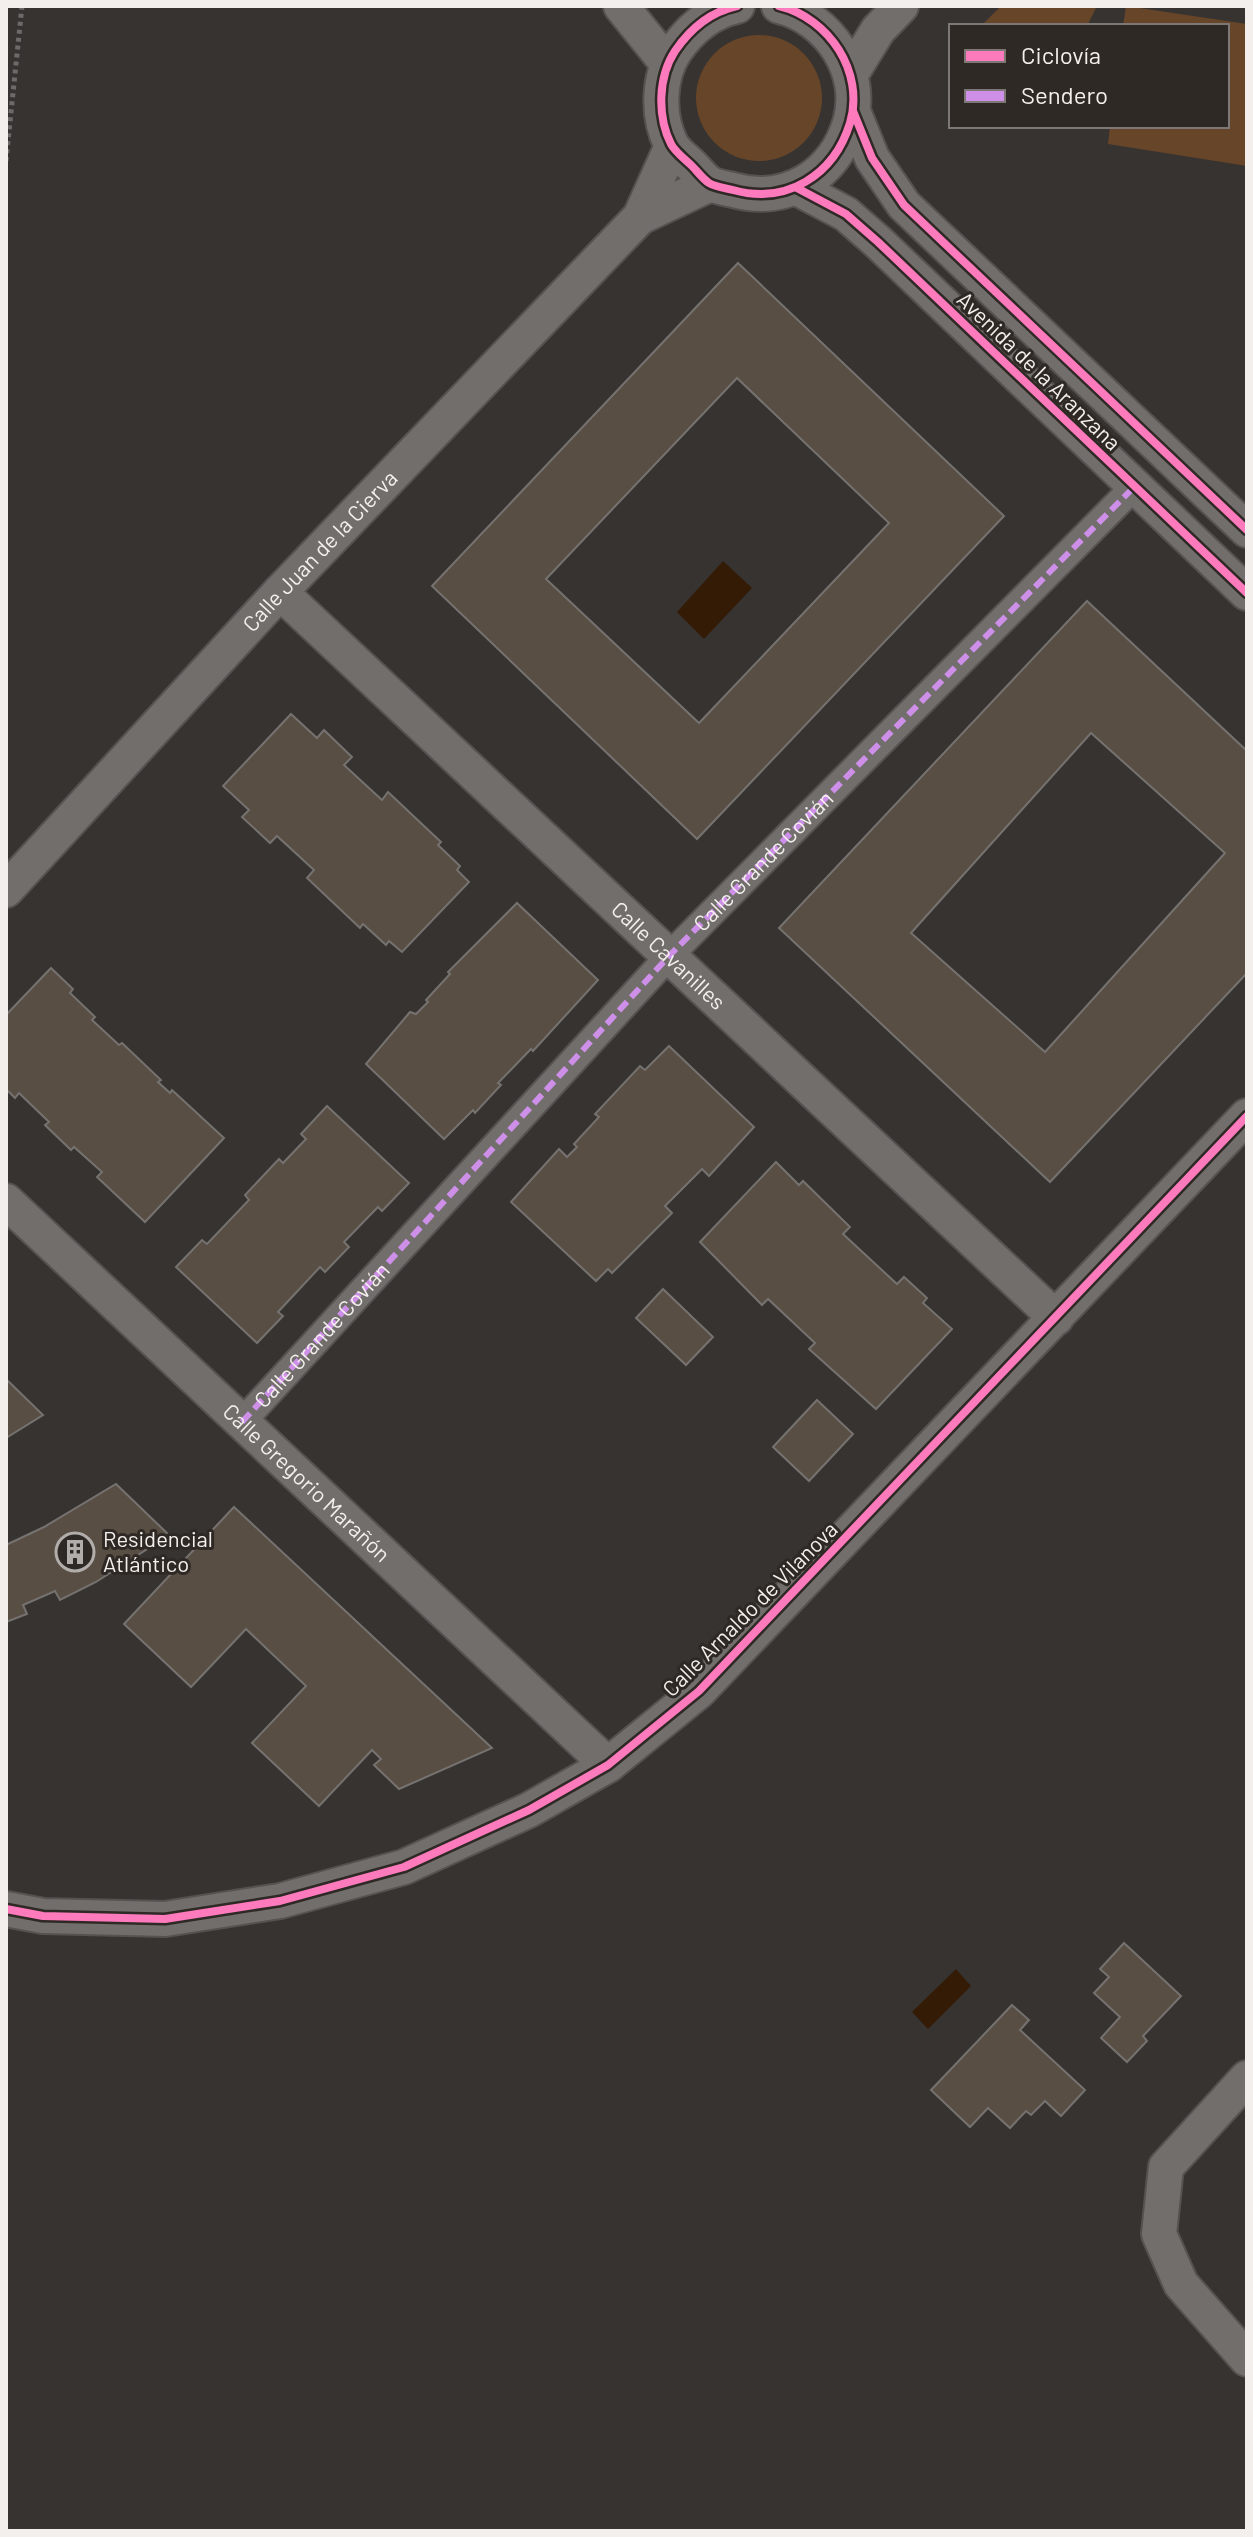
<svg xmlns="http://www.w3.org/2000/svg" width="1253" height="2537" viewBox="0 0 1253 2537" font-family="Barlow,sans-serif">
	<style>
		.green { fill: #674528 }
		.water { fill: #331b06 }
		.building { fill: #584e44; stroke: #757270; stroke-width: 2; fill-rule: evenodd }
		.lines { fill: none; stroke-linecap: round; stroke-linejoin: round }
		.pedestrian-casing { stroke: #555250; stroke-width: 30 }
		.minor-casing { stroke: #555250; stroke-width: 38 }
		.path { stroke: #6d6b69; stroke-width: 5; stroke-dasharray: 4 4; stroke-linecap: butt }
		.pedestrian { stroke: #716e6c; stroke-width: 26 }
		.minor { stroke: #716e6c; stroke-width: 34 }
		.quiet { stroke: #ce8fe9; stroke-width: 6; stroke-dasharray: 12 6; stroke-linecap: butt }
		.cycleway-casing { stroke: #2f2925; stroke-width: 13 }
		.cycleway { stroke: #fd7abc; stroke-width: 8 }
		.labels { text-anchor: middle; stroke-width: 6; stroke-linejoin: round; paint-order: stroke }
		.street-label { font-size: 22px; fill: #f3efec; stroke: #2f2925 }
		.poi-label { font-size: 22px; fill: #f3efec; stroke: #2f2925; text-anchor: start }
	</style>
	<rect width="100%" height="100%" fill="#363331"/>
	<!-- green -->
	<g class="green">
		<polygon points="1001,6 1097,6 1087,26 981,26"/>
		<polygon points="1126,6 1247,24 1247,166 1108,144 1110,126 1227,126 1227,26 1123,26"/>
		<circle cx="759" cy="98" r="63"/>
	</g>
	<!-- water -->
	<g class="water">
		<polygon points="723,561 752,588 704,639 677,612"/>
		<polygon points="956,1969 971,1986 928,2029 912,2012"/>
	</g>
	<!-- building -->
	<g class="building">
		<path d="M738 263 1004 516 697 839 432 586ZM737 378 889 523 699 723 546 579Z"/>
		<path d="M1087 601 1247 751V973L1050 1182 779 928ZM1091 733 1225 853 1045 1052 911 933Z"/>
		<polygon points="291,714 317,738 324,730 352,757 344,765 382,800 388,792 441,842 438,845 460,866 457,870 469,882 402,952 389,941 386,945 363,924 360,928 307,878 314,870 277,836 270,843 242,817 249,810 223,786"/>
		<polygon points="517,903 598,980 533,1051 531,1049 498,1083 501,1085 475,1113 473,1110 444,1139 366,1064 410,1012 416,1014 428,1002 426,1000 450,974 448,972"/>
		<polygon points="51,968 73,989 70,993 95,1017 92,1020 119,1045 122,1043 161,1080 158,1082 170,1093 172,1090 224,1138 145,1222 97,1177 102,1172 74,1147 71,1150 45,1125 49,1122 19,1093 15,1098 6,1089 6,1015"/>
		<polygon points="669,1046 754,1127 709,1176 702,1169 665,1206 672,1213 612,1273 608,1269 596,1281 511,1202 559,1149 567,1157 577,1147 574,1144 599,1117 595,1114 640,1066 645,1070"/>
		<polygon points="327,1106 409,1183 382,1211 378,1207 344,1242 349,1247 325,1272 320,1267 278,1312 283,1316 257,1343 176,1267 202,1240 207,1244 249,1200 245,1195 279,1159 283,1163 306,1139 301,1134"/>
		<polygon points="776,1162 799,1185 803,1181 850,1227 843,1234 897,1284 904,1277 927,1298 923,1303 952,1329 876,1409 809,1349 815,1343 768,1299 762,1305 700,1242"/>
		<polygon points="663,1289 713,1337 686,1365 636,1318"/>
		<polygon points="6,1379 43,1415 6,1438"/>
		<polygon points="817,1400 853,1434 809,1481 773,1447"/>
		<polygon points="116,1484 169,1535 96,1582 60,1600 55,1591 23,1605 27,1614 6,1622 6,1545 44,1527"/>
		<polygon points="234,1507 492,1748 399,1789 374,1765 381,1759 372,1750 319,1806 252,1743 306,1686 246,1629 191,1687 124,1624"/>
		<polygon points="1124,1943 1181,1996 1143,2036 1147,2041 1127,2062 1101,2038 1120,2017 1094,1993 1109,1977 1100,1969"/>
		<polygon points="1012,2005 1029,2020 1020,2030 1085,2090 1061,2116 1045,2101 1031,2115 1026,2111 1010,2128 988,2108 970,2127 931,2090"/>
	</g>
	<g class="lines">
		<!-- pedestrian casing -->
		<g class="pedestrian-casing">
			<polyline id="pedestrian" points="242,1422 669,956 1135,486"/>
		</g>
		<!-- minor casing -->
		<g class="minor-casing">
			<g id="minor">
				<polyline points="621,6 667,63"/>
				<path d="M737 6C710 12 690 29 675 51 658 77 657 116 671 144 675 152 686 160 692 166 697 171 703 179 709 183 715 187 726 188 733 190 787 205 834 175 850 123 865 72 829 18 779 6"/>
				<polyline points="851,74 878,30 901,6"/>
				<polyline points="853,111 872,158 904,205 1247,530"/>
				<polyline points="797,188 846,214 878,242 1247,593"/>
				<polyline points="640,217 710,184"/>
				<path id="s1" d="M280 592 1056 1318"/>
				<path id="s2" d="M6 890 280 592 640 217 672 146"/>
				<path id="s3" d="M6 1201 608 1765"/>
				<polyline points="6,1909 43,1916 165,1919 280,1901 404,1867 529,1810 608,1765 699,1691 1247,1116"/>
				<polyline points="1247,2078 1166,2167 1159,2234 1181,2284 1247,2359"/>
			</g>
		</g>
		<!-- path -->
		<polyline class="path" points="6,161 22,6"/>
		<!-- pedestrian -->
		<use href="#pedestrian" class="pedestrian"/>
		<!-- minor -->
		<use href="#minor" class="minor"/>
		<!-- quiet -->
		<path class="quiet" id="s4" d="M242 1422 669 956 1135 486"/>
		<!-- cycleway casing -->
		<g class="cycleway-casing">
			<g id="cycleway">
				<path d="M737 6C710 12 690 29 675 51 658 77 657 116 671 144 675 152 686 160 692 166 697 171 703 179 709 183 715 187 726 188 733 190 787 205 834 175 850 123 865 72 829 18 779 6"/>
				<polyline points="853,111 872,158 904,205 1247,530"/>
				<polyline points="797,188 846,214 878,242 1247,593"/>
				<polyline points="6,1909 43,1916 165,1919 280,1901 404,1867 529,1810 608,1765 699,1691 1247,1116"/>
			</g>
		</g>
		<!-- cycleway -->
		<use href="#cycleway" class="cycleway"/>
	</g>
	<!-- icons -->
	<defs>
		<g id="building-ring" transform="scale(2)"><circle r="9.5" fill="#2f2925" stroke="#b1adab" stroke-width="1.5"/><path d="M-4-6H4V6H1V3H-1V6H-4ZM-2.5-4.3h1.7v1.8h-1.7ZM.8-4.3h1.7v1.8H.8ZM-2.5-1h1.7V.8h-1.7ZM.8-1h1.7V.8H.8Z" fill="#b1adab"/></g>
	</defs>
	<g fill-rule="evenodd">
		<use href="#building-ring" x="75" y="1552"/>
	</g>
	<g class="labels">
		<!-- street labels -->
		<g class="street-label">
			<text transform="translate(1039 371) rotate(44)" y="8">Avenida de la Aranzana</text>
			<text dy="8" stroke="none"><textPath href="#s2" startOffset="462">Calle Juan de la Cierva</textPath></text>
			<text dy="8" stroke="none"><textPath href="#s4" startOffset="766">Calle Grande Covián</textPath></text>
			<text dy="8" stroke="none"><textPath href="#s1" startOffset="532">Calle Cavanilles</textPath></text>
			<text dy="8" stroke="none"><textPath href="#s4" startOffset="118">Calle Grande Covián</textPath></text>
			<text dy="8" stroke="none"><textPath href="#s3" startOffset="412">Calle Gregorio Marañón</textPath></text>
			<text transform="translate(750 1609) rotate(-45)" y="8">Calle Arnaldo de Vilanova</text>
		</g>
		<!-- poi labels -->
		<g class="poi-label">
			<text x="103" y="1547">Residencial<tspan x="103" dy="25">Atlántico</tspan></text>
		</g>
	</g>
	<!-- border -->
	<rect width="1253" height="2537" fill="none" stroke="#f3efec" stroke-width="16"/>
	<!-- legend -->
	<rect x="949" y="24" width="280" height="104" fill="#2f2925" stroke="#7d7875" stroke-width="2"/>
	<rect x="965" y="50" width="40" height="12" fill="#fd7abc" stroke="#7d7875" stroke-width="2"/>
	<text x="1021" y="64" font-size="24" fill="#f3efec">Ciclovía</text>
	<rect x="965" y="90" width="40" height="12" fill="#ce8fe9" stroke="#7d7875" stroke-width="2"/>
	<text x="1021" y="104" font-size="24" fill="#f3efec">Sendero</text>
</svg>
